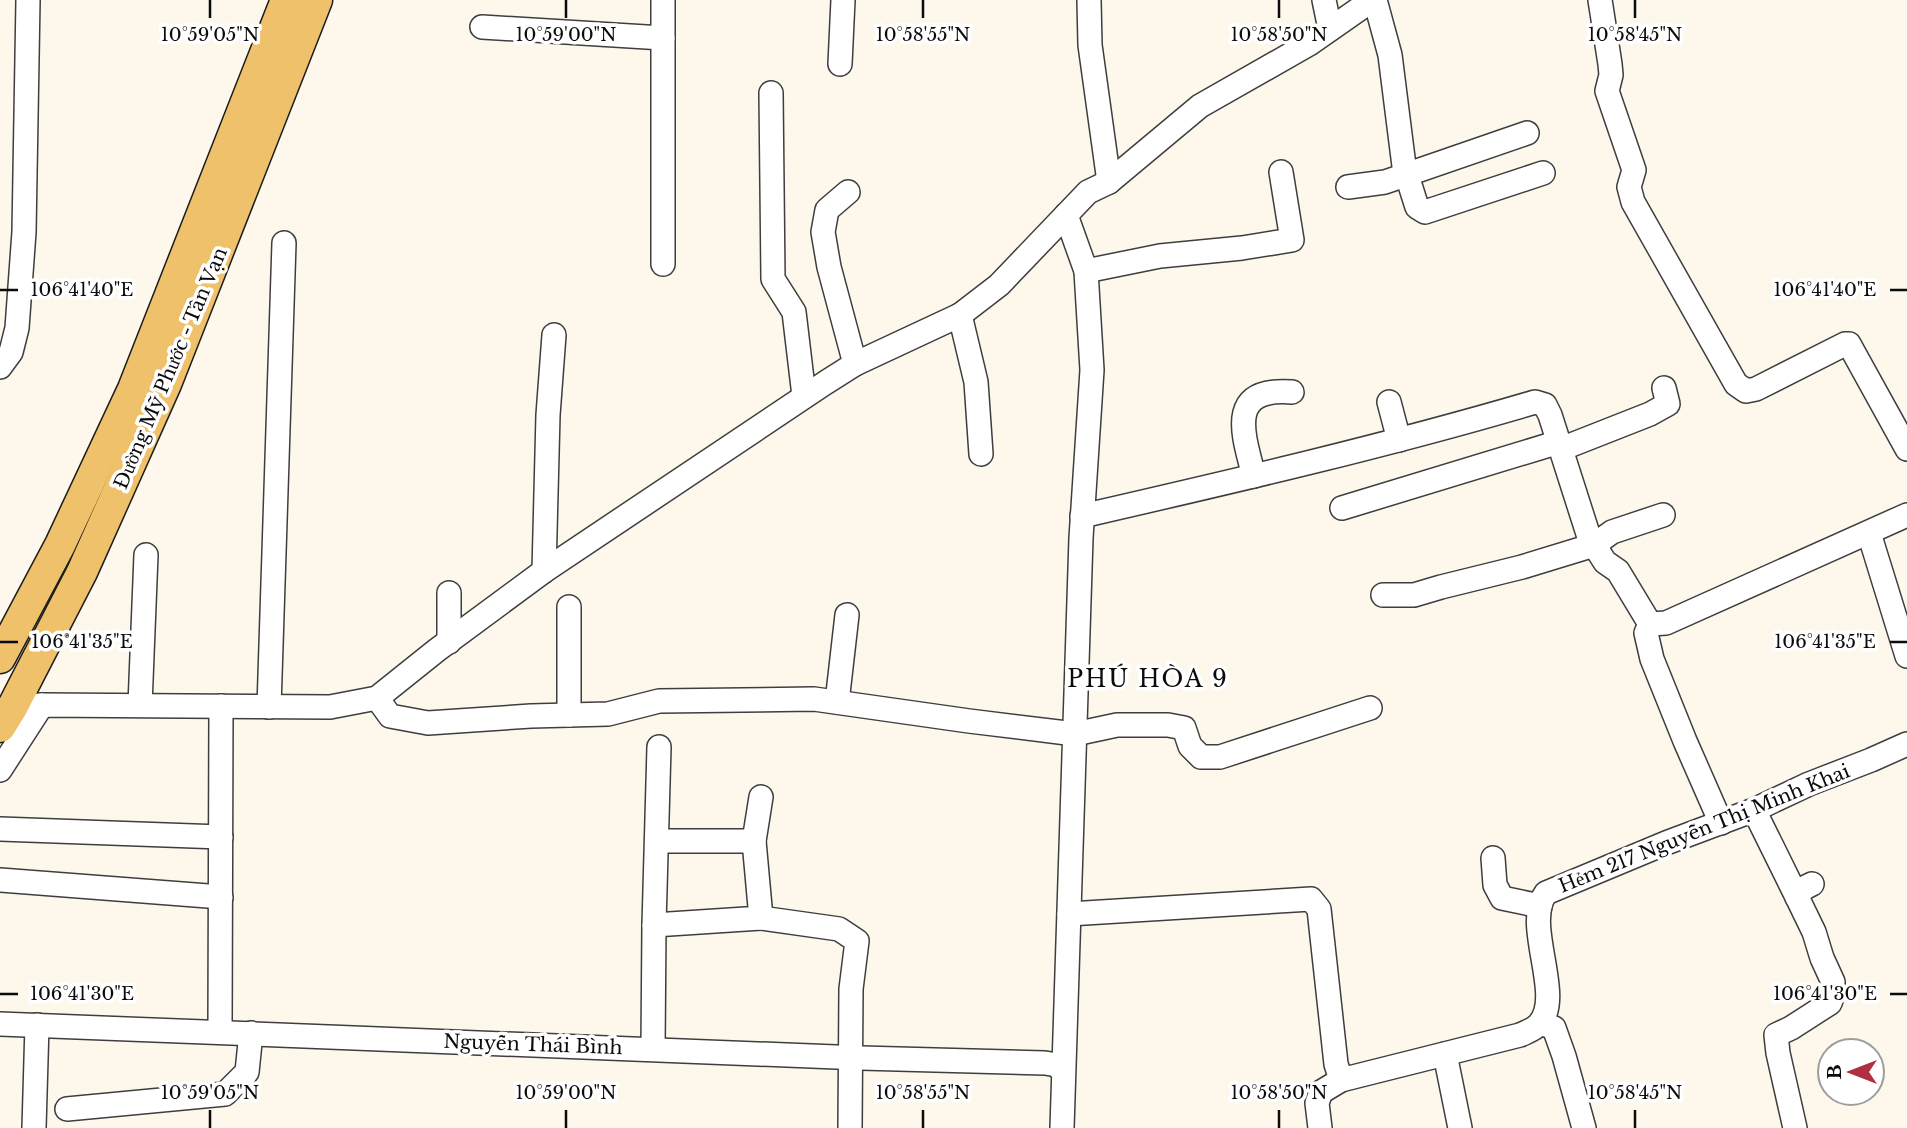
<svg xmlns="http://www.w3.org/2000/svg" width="1907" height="1128" viewBox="0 0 1907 1128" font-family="'Libre Baskerville',serif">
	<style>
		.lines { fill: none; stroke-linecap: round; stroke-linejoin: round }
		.minor-casing { stroke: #3e3e3e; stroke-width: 26 }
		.major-casing { stroke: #1c1c1c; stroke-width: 33 }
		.minor { stroke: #fff; stroke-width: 23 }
		.major { stroke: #eec16a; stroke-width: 30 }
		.ticks { fill: none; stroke: #0b0b0b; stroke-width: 2.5 }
		.labels { text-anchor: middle; stroke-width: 7; stroke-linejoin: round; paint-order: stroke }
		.street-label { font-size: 19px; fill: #0b0b0b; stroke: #fff }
		.quarter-label { font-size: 23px; letter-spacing: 2px; fill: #0b0b0b; stroke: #fff }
		.ticks-label { font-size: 18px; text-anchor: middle; fill: #0b0b0b; stroke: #fff; stroke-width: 7; stroke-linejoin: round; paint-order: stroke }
	</style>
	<rect width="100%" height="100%" fill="#fdf8eb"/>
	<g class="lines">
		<!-- minor casing -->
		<g class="minor-casing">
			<g id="minor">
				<polyline points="1089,0 1090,45 1109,182"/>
				<polyline points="1324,0 1330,29"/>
				<polyline points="1375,0 1390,55 1404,166 1417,207 1425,212 1543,173"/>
				<polyline points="1600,0 1610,64 1611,75 1607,91 1634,170 1629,187 1633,202 1736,384 1746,391 1756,389 1845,344 1849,344 1907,449"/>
				<polyline points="482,27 663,38"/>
				<polyline points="840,64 843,0"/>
				<polyline points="771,93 773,279 794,312 804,396"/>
				<polyline points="1348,187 1385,182 1527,133"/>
				<polyline points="848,192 827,210 823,232 829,267 855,364"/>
				<polyline points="663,264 663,0"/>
				<polyline points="1086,271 1160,256 1242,248 1292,240 1281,172"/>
				<polyline points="960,315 976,382 981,454"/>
				<polyline points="0,367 11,352 17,328 24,232 28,0"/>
				<polyline points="1389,402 1399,440"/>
				<polyline points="1561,449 1650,414 1668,404 1664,388"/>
				<path d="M1254 476C1243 434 1226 387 1292 392"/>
				<polyline points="1342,508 1559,442"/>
				<path d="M1082 516C1234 481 1386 446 1535 402L1545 405 1550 415 1589 537 1605 562 1618 571 1650 624"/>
				<polyline points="1869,533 1907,656"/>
				<polyline points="544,571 548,415 554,335"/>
				<polyline points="1383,595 1414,595 1441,587 1522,567 1594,545 1612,532 1663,515"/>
				<polyline points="569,607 569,715"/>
				<polyline points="1650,624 1666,623 1907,515"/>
				<polyline points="1650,624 1646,633 1652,659 1685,741 1721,823"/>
				<polyline points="449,642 449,593"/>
				<polyline points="377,698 390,716 428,723 531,716 608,714 659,701 814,699 969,721 1075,734 1117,725 1168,725 1184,728 1190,746 1201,757 1220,757 1370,708"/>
				<polyline points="837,702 847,615"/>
				<polyline points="140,705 146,555"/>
				<polyline points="13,706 42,705 330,707 377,698 437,650 544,571 825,383 855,364 960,315 999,285 1088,192 1109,182 1200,106 1309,44 1372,0"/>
				<polyline points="269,707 284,243"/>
				<polyline points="0,770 42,705"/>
				<polyline points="1754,810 1797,897"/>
				<polyline points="0,829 221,837"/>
				<polyline points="754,841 761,797"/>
				<polyline points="1493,858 1495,885 1502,898 1540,906"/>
				<polyline points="0,880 221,897"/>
				<polyline points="1069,914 1311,899 1319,909 1336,1064 1341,1080"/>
				<polyline points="761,918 839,929 857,941 851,989 850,1128"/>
				<polyline points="654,925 761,918 754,841 657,841"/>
				<polyline points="1541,1023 1554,1028 1564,1056 1584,1128"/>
				<polyline points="0,1024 861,1058 1045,1063 1057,1065 1063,1072"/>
				<polyline points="220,1032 221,706"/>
				<polyline points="653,1049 654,925 659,747"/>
				<polyline points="1445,1054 1460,1128"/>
				<polyline points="67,1109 225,1094 247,1072 251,1033"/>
				<polyline points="34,1128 37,1025"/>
				<polyline points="1062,1128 1081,538 1092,370 1086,271 1066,215"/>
				<path d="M1320 1128 1317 1103 1321 1092 1341 1080 1520 1035C1526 1032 1534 1030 1539 1024 1565 996 1522 924 1546 893L1666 843 1754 810 1809 784 1871 760 1907 744"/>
				<polyline points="1795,1128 1778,1053 1776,1035 1791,1028 1830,1003 1833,994 1833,982 1822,958 1814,932 1797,897 1804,888 1812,884"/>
			</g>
		</g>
		<!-- major casing -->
		<g class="major-casing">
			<g id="major">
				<polyline points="0,658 60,545 133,389 286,0"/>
				<polyline points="0,727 13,706 82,572 166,384 317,0"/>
			</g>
		</g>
		<!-- minor -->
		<use href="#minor" class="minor"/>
		<!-- major -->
		<use href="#major" class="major"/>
	</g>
	<!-- ticks -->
	<path class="ticks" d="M210 0V18M566 0V18M923 0V18M1279 0V18M1635 0V18M0 290H18M1890 290H1907M0 642H18M1890 642H1907M0 994H18M1890 994H1907M210 1110V1128M566 1110V1128M923 1110V1128M1279 1110V1128M1635 1110V1128"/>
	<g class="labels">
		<!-- street labels -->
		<g class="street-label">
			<text transform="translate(170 368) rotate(-67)" y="7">Đường Mỹ Phước - Tân Vạn</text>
			<text transform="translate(1704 828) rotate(-22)" y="7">Hẻm 217 Nguyễn Thị Minh Khai</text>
			<text transform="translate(533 1044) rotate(2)" y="7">Nguyễn Thái Bình</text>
		</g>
		<!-- quarter labels -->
		<g class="quarter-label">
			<text x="1148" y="687">PHÚ HÒA 9</text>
		</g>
	</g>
	<g class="ticks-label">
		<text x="210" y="41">10°59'05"N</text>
		<text x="566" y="41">10°59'00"N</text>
		<text x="923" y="41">10°58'55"N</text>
		<text x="1279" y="41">10°58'50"N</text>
		<text x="1635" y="41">10°58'45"N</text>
		<text x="1825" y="296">106°41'40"E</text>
		<text x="82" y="296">106°41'40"E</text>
		<text x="1825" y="648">106°41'35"E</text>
		<text x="82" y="648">106°41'35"E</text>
		<text x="1825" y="1000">106°41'30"E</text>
		<text x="82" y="1000">106°41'30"E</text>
		<text x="210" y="1099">10°59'05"N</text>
		<text x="566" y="1099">10°59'00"N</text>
		<text x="923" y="1099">10°58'55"N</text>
		<text x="1279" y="1099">10°58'50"N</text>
		<text x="1635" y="1099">10°58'45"N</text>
	</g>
	<!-- north arrow -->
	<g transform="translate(1851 1072) rotate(270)"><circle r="33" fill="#ffffff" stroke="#9d9d9d" stroke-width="2"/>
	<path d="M0-5L12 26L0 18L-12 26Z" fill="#b02f41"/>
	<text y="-10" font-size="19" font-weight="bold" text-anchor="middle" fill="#0b0b0b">B</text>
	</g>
</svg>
